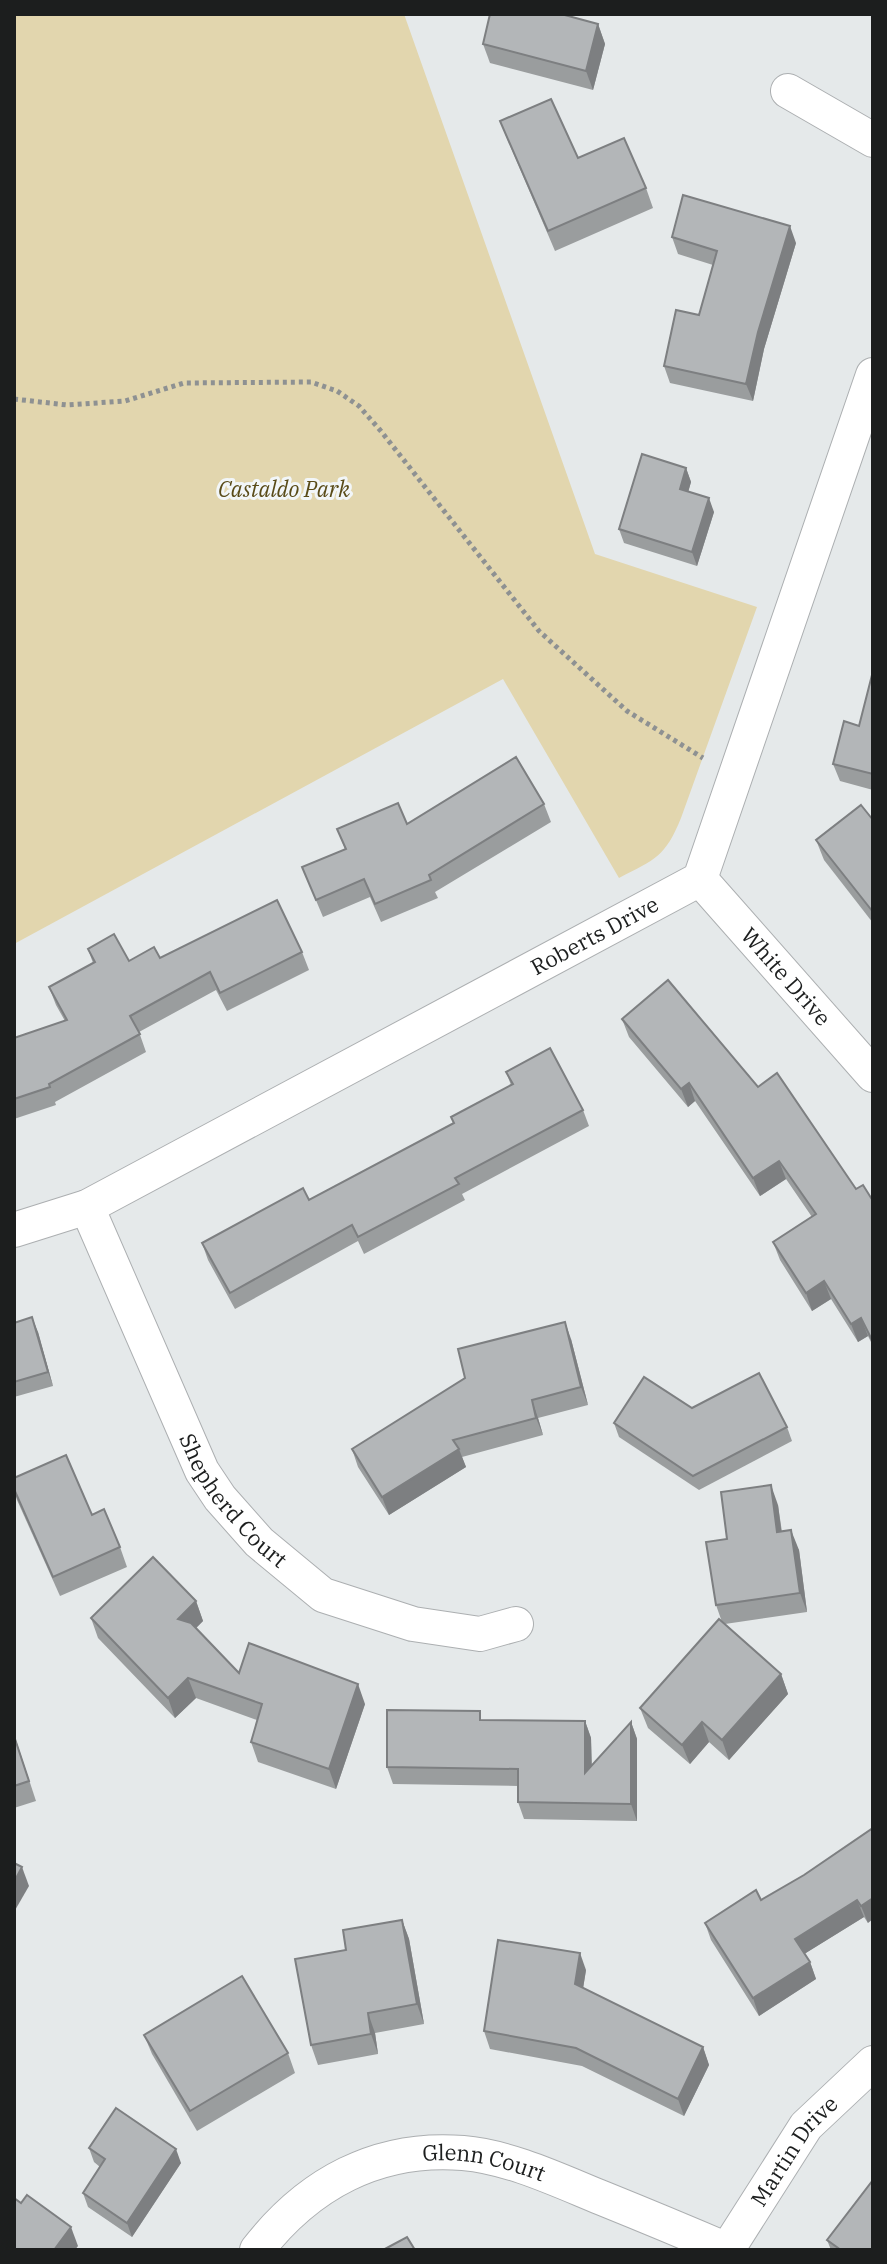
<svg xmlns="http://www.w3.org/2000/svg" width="887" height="2264" viewBox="0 0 887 2264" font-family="'IBM Plex Serif',serif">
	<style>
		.green { fill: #e2d6ae }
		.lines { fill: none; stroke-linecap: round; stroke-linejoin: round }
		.minor-casing { stroke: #acafb1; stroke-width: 36 }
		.path { stroke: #8e9192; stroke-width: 5; stroke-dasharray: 4 4; stroke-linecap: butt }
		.minor { stroke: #fff; stroke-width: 34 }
		.wall { fill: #9a9d9e }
		.shaded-wall { fill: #7d7f81 }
		.building { fill: #b3b6b8; stroke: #7d7f81; stroke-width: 2 }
		.labels { text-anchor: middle; stroke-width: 6; stroke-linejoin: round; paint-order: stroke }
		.park-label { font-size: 22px; font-style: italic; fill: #594b18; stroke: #f2f6f8 }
		.street-label { font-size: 22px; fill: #1c1e1e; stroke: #f2f6f8 }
	</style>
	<rect width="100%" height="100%" fill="#e5e9ea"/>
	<!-- green -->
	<path class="green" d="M20 14H404L595 554 757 607 681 818C665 857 656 859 619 878L503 679 14 944V16Z"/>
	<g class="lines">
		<!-- minor casing -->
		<g class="minor-casing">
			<g id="minor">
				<polyline points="788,91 873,140"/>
				<path id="s1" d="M700 879 873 1075"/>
				<path id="s2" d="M87 1207 202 1471 220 1498 259 1542 323 1595 413 1624 480 1634 516 1624"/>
				<path id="s3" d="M14 1230 87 1207 700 879 873 375"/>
				<path id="s4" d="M257 2250C308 2184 377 2146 463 2153 510 2157 558 2180 602 2198 644 2215 685 2232 727 2250"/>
				<path id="s5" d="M727 2250 806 2126 873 2063"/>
			</g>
		</g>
		<!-- path -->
		<polyline class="path" points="14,399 67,405 125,401 184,383 311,382 337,391 359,406 380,430 539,631 627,711 703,758"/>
		<!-- minor -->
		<use href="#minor" class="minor"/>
	</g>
	<!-- wall -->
	<g class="wall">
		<polygon points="572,18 598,24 605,44 593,90 490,63 483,44"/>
		<polygon points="500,121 578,158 646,188 653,208 555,251 508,141"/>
		<polygon points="672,237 796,243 764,349 753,401 670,383 664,366 699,315 713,265 678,254"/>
		<polygon points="686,468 691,482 688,492 714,512 697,566 624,543 619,529"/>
		<polygon points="873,671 873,790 840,781 833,764 859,726"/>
		<polygon points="544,804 551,822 435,892 438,898 381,922 370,897 323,917 302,867 345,849 337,829 407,824"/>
		<polygon points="873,820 873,923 824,860 816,840"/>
		<polygon points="88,949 129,961 160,958 302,952 309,970 227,1011 216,990 139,1032 146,1052 55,1102 56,1105 14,1119 14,1038 65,1021 56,1005 49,987 93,963"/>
		<polygon points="622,1019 758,1087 856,1189 873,1201 873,1346 868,1336 858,1342 831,1299 812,1311 780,1260 773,1242 812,1217 786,1179 760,1196 695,1101 688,1107 629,1037"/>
		<polygon points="506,1072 583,1110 589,1126 462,1194 465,1200 364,1254 358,1241 235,1309 208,1260 202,1243 309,1200 454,1124 451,1117 511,1085"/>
		<polygon points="14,1323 38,1332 53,1386 14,1397"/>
		<polygon points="571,1339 588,1405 538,1418 543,1435 462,1457 466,1467 389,1515 358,1467 352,1449 465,1378"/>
		<polygon points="692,1408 787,1427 792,1441 699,1490 619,1437 614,1423"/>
		<polygon points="14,1478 92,1515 120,1547 127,1567 60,1596 17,1500 14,1490"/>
		<polygon points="778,1505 782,1532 799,1550 807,1612 725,1624 781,1674 788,1694 729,1760 709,1742 690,1764 648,1728 640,1708 722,1622 716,1605"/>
		<polygon points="196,1601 203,1621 196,1628 239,1673 365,1704 336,1789 258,1762 251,1742 257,1720 196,1698 175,1718 98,1638 91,1618"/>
		<polygon points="484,1720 585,1721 591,1738 592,1766 631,1722 637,1739 637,1821 524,1819 518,1802 518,1786 393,1784 387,1767"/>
		<polygon points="14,1734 36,1801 14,1808"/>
		<polygon points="873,1828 868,1923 864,1917 804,1954 810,1962 816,1979 759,2016 711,1940 705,1923 761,1900 804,1875"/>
		<polygon points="402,1920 409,1939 424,2024 375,2033 378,2054 318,2065 311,2045 346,1950"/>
		<polygon points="586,1970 583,1988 703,2047 709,2065 684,2116 582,2066 490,2049 484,2031"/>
		<polygon points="144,2035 288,2053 295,2073 197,2131 152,2054"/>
		<polygon points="89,2148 181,2163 132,2237 88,2207 83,2193 100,2167 94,2162"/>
		<polygon points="827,2240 873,2250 831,2250"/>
	</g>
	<!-- shaded-wall -->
	<g class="shaded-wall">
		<polygon points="598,24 605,44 593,90 586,71"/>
		<polygon points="790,226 796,243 764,349 753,401 746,384 758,332"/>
		<polygon points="686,468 691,482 685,503 680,489"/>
		<polygon points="709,498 714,512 697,566 692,552"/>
		<polygon points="689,1083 695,1101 688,1107 681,1089"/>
		<polygon points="779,1161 786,1179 760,1196 753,1178"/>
		<polygon points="824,1281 831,1299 812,1311 806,1293"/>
		<polygon points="32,1317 38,1332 53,1386 48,1372"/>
		<polygon points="861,1318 868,1336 858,1342 851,1324"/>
		<polygon points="565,1322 571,1339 588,1405 581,1387"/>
		<polygon points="532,1400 538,1418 543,1435 536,1418"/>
		<polygon points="459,1449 466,1467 389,1515 382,1497"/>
		<polygon points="771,1485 778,1505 784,1552 777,1532"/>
		<polygon points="791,1530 799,1550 807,1612 800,1593"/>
		<polygon points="196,1601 203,1621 185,1639 178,1619"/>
		<polygon points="781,1674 788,1694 729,1760 722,1740"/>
		<polygon points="188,1678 196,1698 175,1718 168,1698"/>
		<polygon points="358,1684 365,1704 336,1789 329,1769"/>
		<polygon points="585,1721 591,1738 592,1791 585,1773"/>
		<polygon points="631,1722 637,1739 637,1821 631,1804"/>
		<polygon points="702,1722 709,1742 690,1764 682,1745"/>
		<polygon points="22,1867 29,1886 14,1912 14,1882"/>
		<polygon points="873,1898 873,1919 868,1923 861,1906"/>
		<polygon points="857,1900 864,1917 801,1956 795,1939"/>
		<polygon points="402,1920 409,1939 424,2024 417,2004"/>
		<polygon points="580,1953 586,1970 581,2001 575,1984"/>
		<polygon points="810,1962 816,1979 759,2016 753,1998"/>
		<polygon points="368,2013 375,2033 378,2054 371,2034"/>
		<polygon points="703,2047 709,2065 684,2116 678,2099"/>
		<polygon points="176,2149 181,2163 132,2237 127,2223"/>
		<polygon points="71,2227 78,2246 75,2250 54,2250"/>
	</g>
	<!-- building -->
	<g class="building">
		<polygon points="490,14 561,14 598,24 586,71 483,44"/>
		<polygon points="551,99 578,158 624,138 646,188 548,231 500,121"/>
		<polygon points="683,195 790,226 758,332 746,384 664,366 676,310 699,315 717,251 672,237"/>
		<polygon points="642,454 686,468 680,489 709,498 692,552 619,529"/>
		<polygon points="873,671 873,774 833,764 844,721 859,726"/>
		<polygon points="516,757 544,804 429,875 431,880 375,904 364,879 316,900 302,867 346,849 337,829 398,803 407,824"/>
		<polygon points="861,805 873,820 873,912 816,840"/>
		<polygon points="277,900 302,952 220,993 210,972 130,1016 140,1034 49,1084 50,1087 14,1099 14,1038 67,1020 49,987 95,962 88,949 114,934 129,961 154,947 160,958"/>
		<polygon points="668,980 758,1087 777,1073 856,1189 863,1185 873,1201 873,1342 861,1318 851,1324 824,1281 806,1293 773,1242 816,1214 779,1161 753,1178 689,1083 681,1089 622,1019"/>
		<polygon points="550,1048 583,1110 455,1178 459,1184 358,1237 352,1225 230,1293 202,1243 303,1188 309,1200 454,1123 451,1117 513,1084 506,1072"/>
		<polygon points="32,1317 48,1372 14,1382 14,1323"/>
		<polygon points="565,1322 581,1387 532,1400 536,1418 453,1440 459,1449 382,1497 352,1449 465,1378 458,1349"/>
		<polygon points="759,1373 787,1427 693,1476 614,1423 644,1377 692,1408"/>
		<polygon points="66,1455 92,1515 104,1509 120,1547 53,1577 14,1489 14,1478"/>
		<polygon points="771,1485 777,1532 791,1530 800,1593 716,1605 706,1542 727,1539 721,1492"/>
		<polygon points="153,1557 196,1601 178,1619 191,1623 239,1673 249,1643 358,1684 329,1769 251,1742 262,1704 188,1678 168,1698 91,1618"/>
		<polygon points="719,1619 781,1674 722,1740 702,1722 682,1745 640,1708"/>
		<polygon points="387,1710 480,1711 480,1720 585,1721 585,1773 631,1722 631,1804 518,1802 518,1769 387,1767"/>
		<polygon points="14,1736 29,1781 14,1786"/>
		<polygon points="873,1828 873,1898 861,1906 857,1900 795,1939 810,1962 753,1998 705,1923 756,1890 761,1900 804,1875"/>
		<polygon points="14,1863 22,1867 14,1882"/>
		<polygon points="402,1920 417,2004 368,2013 371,2034 311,2045 295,1959 346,1950 343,1930"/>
		<polygon points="498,1940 580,1953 575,1984 703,2047 678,2099 576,2048 484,2031"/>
		<polygon points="242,1976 288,2053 190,2111 144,2035"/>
		<polygon points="116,2108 176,2149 127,2223 83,2193 105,2159 89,2148"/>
		<polygon points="873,2180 873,2250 841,2250 827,2240"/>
		<polygon points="27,2195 71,2227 54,2250 14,2250 14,2198 21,2203"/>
		<polygon points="407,2237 415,2250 383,2250"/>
	</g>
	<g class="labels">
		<!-- park labels -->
		<g class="park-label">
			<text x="284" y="497">Castaldo Park</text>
		</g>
		<!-- street labels -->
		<g class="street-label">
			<text dy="8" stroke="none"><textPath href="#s3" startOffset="652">Roberts Drive</textPath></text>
			<text dy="8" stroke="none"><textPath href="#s1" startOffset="130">White Drive</textPath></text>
			<text dy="8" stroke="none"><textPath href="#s2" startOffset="330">Shepherd Court</textPath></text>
			<text dy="8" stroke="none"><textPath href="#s5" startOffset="120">Martin Drive</textPath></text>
			<text dy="8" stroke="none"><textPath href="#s4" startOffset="260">Glenn Court</textPath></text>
		</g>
	</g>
	<!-- border -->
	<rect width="887" height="2264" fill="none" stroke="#1c1e1e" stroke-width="32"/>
</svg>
